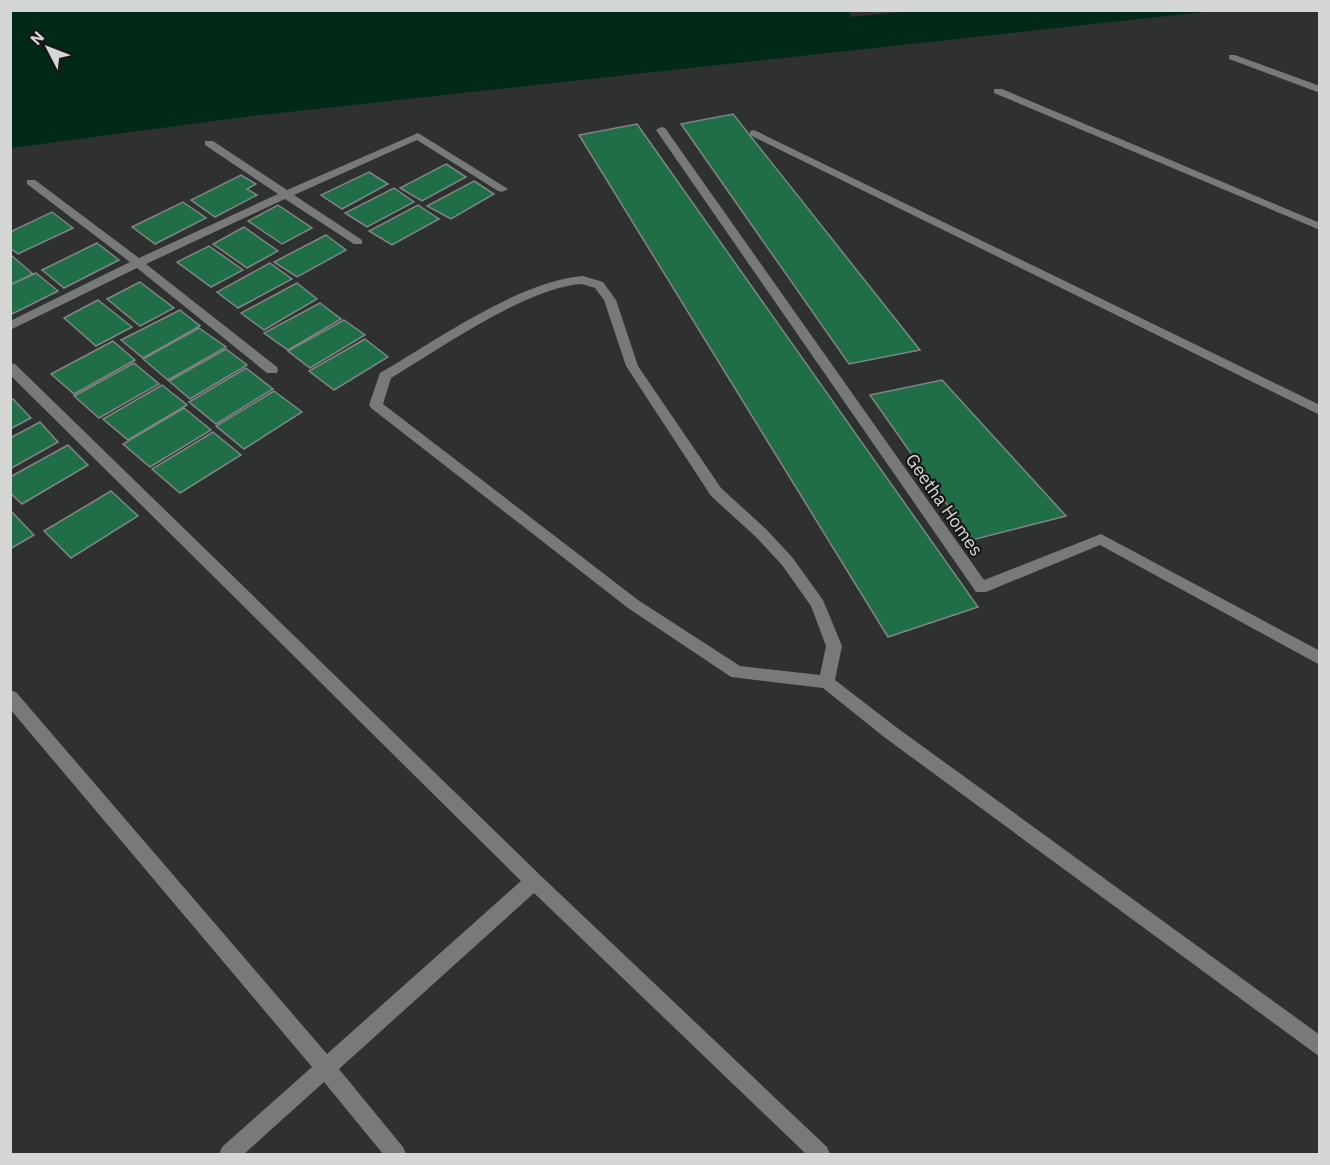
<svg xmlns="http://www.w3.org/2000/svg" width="1330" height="1165" viewBox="0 0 1330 1165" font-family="'IBM Plex Sans',sans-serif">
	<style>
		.water { fill: #002a17 }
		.building { fill: #206e48; stroke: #818583; stroke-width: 1.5 }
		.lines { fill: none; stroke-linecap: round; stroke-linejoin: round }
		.minor { fill: #787a79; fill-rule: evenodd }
		.labels { text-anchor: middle; stroke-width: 4.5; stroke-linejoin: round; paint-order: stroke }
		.street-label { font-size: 18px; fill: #d5d7d5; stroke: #171918 }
	</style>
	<rect width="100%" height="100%" fill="#2e312f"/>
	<!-- water -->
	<polygon class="water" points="848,10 852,17 918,10 1213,11 251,116 11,148 11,11"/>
	<!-- building -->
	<g class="building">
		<polygon points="733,114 920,350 849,364 681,124"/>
		<polygon points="637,124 978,607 888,637 579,135"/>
		<polygon points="446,164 466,177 422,201 400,188"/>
		<polygon points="369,172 388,184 342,209 321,195"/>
		<polygon points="241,175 256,184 247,189 257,195 215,217 191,200"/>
		<polygon points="474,181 494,194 451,219 427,206"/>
		<polygon points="394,188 414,202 367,227 345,213"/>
		<polygon points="183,202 206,218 155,244 132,227"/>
		<polygon points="278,205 312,228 282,244 248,221"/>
		<polygon points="418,205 439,219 392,245 369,231"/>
		<polygon points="52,212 73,228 18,254 10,248 10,232"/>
		<polygon points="244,227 278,251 247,268 213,244"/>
		<polygon points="326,235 346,250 297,277 274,262"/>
		<polygon points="97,243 119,260 64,288 42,270"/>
		<polygon points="209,246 243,270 211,287 177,262"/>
		<polygon points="12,256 33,274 10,285 10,257"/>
		<polygon points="270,263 292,279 238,308 217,292"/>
		<polygon points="36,273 58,291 10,315 10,285"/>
		<polygon points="140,282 174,308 140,326 107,299"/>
		<polygon points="297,283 317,299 264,330 241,313"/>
		<polygon points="98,300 132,327 96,346 64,318"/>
		<polygon points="320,303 341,319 288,350 264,333"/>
		<polygon points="180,310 200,326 143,358 121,340"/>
		<polygon points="344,320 365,335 310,368 288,351"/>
		<polygon points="199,328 226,347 168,380 143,359"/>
		<polygon points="365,339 388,357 334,390 309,371"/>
		<polygon points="113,341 135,360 74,394 51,374"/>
		<polygon points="226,349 247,365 190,399 169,381"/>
		<polygon points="134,363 159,384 99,418 74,396"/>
		<polygon points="246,368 273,389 216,424 189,402"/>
		<polygon points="942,380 1066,516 972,540 870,395"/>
		<polygon points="162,385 187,405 128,440 103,419"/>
		<polygon points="274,391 302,412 244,449 216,426"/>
		<polygon points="13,399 31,418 10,429 10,400"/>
		<polygon points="184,408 211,430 150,467 123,444"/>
		<polygon points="40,422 58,442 10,469 10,438"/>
		<polygon points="213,432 241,455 180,493 152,469"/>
		<polygon points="68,445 88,465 22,504 10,493 10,477"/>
		<polygon points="111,491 138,516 71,558 44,531"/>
		<polygon points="10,510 34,535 10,549"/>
	</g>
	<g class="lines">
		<!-- minor -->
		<g class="minor">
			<polygon points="1229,55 1235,55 1320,86 1320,93 1229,59"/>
			<polygon points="994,89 1002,89 1320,223 1320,230 994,93"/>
			<polygon points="661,127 665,128 984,580 1101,534 1320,651 1320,665 1100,545 986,592 976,592 656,130"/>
			<polygon points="754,130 1320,405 1320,415 750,135 750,131"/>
			<polygon points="418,133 508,189 502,192 498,191 417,140 294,195 362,240 362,244 354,244 285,199 146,264 277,367 278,370 277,373 267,373 137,268 10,330 10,321 130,262 27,184 27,180 35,180 139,258 278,194 205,145 205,141 213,141 287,190"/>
			<path d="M583 276 603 282 616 300 638 366 721 488 766 529 792 557 823 600 842 646 835 680 896 727 1320 1035V1057L884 737 823 688 731 677 628 608 371 408 369 405 380 373C435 341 521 280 583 276ZM582 284 595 288 604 300 626 366 711 496 756 537 782 565 811 606 826 646 820 675 740 666 638 600 383 404 391 378C440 349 527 287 582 284Z"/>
			<polygon points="10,363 15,364 540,875 827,1147 830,1154 806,1154 534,893 339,1069 403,1147 406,1154 383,1154 324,1082 244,1154 219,1154 222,1147 312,1067 10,709 10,690 16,692 327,1054 521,881 10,375"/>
		</g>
	</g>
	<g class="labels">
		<!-- street labels -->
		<g class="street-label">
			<text transform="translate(944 505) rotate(55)" y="6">Geetha Homes</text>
		</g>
	</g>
	<!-- border -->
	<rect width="1330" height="1165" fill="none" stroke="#d5d7d5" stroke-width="24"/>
	<!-- north arrow -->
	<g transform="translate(48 48) rotate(312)" stroke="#171918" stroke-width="4.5" paint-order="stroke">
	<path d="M0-4.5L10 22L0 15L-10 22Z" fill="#d5d7d5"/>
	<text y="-9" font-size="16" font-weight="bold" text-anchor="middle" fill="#d5d7d5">N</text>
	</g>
</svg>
